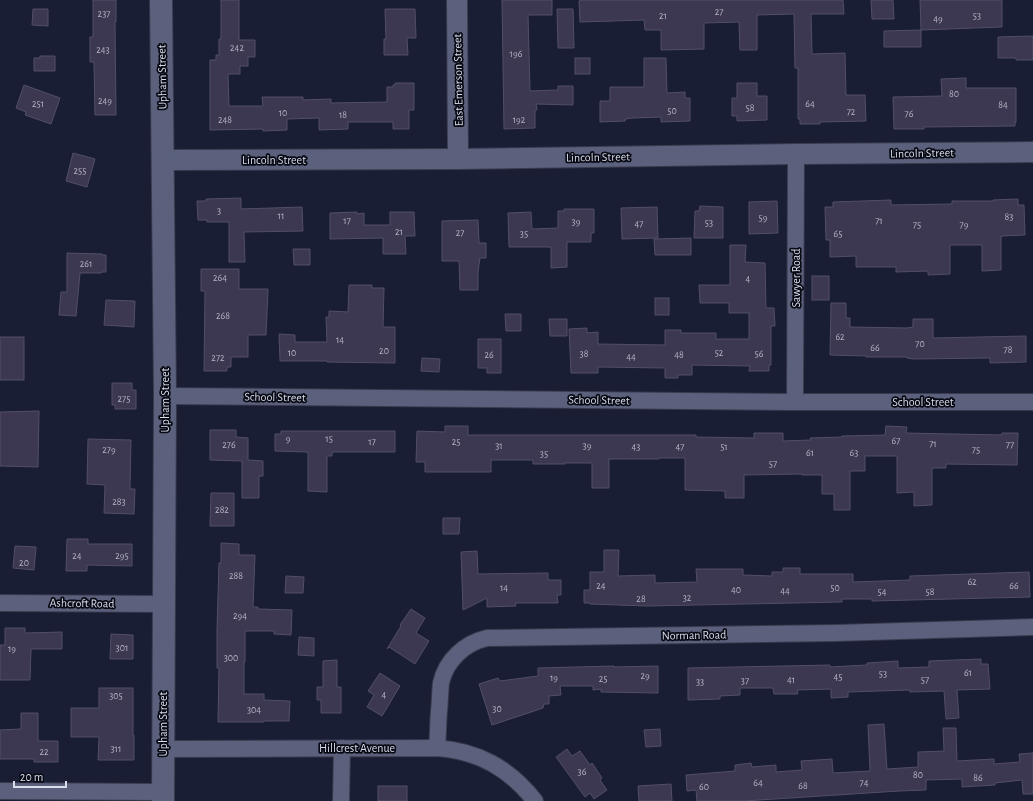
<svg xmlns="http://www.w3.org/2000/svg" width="1033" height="801" viewBox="0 0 1033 801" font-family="'Alegreya Sans',sans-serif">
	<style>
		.building { fill: #3d3851; stroke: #534e68 }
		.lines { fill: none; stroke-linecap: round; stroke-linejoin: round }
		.minor-casing { stroke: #383a4d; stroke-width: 18 }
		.tertiary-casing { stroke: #383a4d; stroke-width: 22 }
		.secondary-casing { stroke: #383a4d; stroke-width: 24 }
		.minor { stroke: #5b617c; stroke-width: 16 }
		.tertiary { stroke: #5b617c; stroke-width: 20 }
		.secondary { stroke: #5b617c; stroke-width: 22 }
		.labels { text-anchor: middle; stroke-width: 3.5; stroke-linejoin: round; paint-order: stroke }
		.number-label { font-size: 10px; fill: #b2b4c5 }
		.street-label { font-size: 12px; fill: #d9ddec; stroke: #070913 }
	</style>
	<rect width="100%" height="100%" fill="#191e34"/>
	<!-- building -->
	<g class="building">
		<polygon points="93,0 116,0 116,22 115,22 116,115 95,115 94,62 90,62 90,37 93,37"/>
		<polygon points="221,0 239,0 239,40 255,40 255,57 248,57 248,66 240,66 240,74 228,74 229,106 263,106 262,97 303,97 303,100 331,99 331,103 387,102 387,87 393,87 393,85 395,85 395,83 414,83 414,110 409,110 409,129 393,129 393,122 348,122 348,129 319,130 319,118 287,119 287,130 263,131 263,129 210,130 210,60 216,60 216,55 219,55 219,39 221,39"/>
		<polygon points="502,0 552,0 552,15 528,15 530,91 558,90 558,86 573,86 573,105 536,104 537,110 535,110 535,128 504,129"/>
		<polygon points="582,0 843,0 844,14 811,14 812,54 845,53 846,95 865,95 866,121 820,122 820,124 800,124 800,119 798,119 798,68 795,68 794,14 757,15 757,50 740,50 739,22 704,23 704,49 661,50 661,30 645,30 644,20 580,22 579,1"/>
		<polygon points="871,0 893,0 894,19 872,19"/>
		<polygon points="920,0 1002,0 1002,27 921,30"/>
		<polygon points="33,9 48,9 48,26 32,25"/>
		<polygon points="385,9 415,9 416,38 407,38 408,55 384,55 384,39 386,39"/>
		<polygon points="557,9 573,9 574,48 558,48"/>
		<polygon points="921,30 921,47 884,47 884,31"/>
		<polygon points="1033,36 1033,60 1016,60 1016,58 998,58 998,37"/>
		<polygon points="40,56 55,56 55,71 34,71 34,58 40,58"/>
		<rect x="575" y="58" width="15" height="16"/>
		<polygon points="644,58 666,58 667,93 685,92 685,98 690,98 690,121 661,122 661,117 633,118 625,119 625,121 600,122 600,101 610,101 610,87 644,87"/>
		<polygon points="966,78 966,88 1016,88 1016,122 1015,122 1015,126 924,127 924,129 894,129 893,97 942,96 941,79"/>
		<polygon points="737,83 757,83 757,96 767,96 767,120 737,121 737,116 732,116 732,98 737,98"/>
		<polygon points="24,85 60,98 51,124 25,115 26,112 16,108"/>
		<polygon points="73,153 95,159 87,187 66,181"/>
		<polygon points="241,198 241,209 302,207 303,231 244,232 245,262 229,262 229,222 207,222 207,220 198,220 197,201 206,201 206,199"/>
		<polygon points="1018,199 1018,205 1024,205 1025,235 1001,236 1001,270 982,271 982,245 950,245 950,274 928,275 928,271 896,272 896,267 856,267 856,256 830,257 830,240 826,240 825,207 833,207 833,202 891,200 891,205 952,204 952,201 993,201 993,200"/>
		<polygon points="777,201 778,233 749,234 749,202"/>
		<polygon points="700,206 723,207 723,238 694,238 695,211 699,211"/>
		<polygon points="657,207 658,238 622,239 621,208"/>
		<polygon points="564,209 594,209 594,233 591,233 591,242 567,242 567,267 551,268 551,247 509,247 508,213 531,212 532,229 558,228 558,211 564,211"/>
		<polygon points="357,212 357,214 364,213 364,225 390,225 390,212 414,212 415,236 405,236 406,254 383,254 383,238 330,239 330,213"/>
		<polygon points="478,220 479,243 486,243 486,258 480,258 478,272 478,290 460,290 459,261 442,261 442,221"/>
		<polygon points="691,238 691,255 655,255 654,239"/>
		<polygon points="730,245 746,245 745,262 765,263 766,308 774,308 775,326 771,326 771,365 769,365 769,371 749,371 750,366 692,365 692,375 678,375 678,378 665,378 665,368 598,367 598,373 571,373 569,329 587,328 587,333 598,332 598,344 665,345 665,330 681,330 681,333 716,333 716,339 749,339 749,313 729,313 729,303 700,303 699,285 730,285"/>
		<polygon points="293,249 310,249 310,265 294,265"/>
		<polygon points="67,253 102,254 102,255 106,255 106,272 102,272 101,273 80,273 76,316 59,315 61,292 67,292"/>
		<polygon points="201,269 239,269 239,289 268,289 266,335 248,335 248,357 231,357 231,367 227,367 227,371 204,371 205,291 201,291"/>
		<rect x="812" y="276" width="17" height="24"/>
		<polygon points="349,285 372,285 372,288 384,288 383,327 395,327 395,363 327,362 327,361 280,361 279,334 295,335 295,342 327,342 326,317 329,317 329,311 348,312"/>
		<rect x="655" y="298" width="14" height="17"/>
		<polygon points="106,300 135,301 134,327 104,325"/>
		<polygon points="831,303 846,303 846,318 850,318 850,327 907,328 913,327 913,319 933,319 933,338 1026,336 1026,362 990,363 990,358 914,359 907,358 907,357 866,357 866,356 830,355"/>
		<polygon points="505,314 521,314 521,331 506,331"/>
		<polygon points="549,319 567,319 567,336 550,336"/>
		<rect x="0" y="337" width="24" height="43"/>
		<polygon points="478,339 501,339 501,373 487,373 487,368 478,368"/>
		<polygon points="422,358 440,359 439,372 421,371"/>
		<polygon points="112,383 132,383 132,390 136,390 136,409 115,409 115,405 112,405"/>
		<polygon points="39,411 38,467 0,466 0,412"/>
		<polygon points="445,426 468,426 468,435 696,435 696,437 754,438 754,433 783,433 783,441 811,440 810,438 842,437 842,436 885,435 886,426 907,427 906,433 1002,435 1002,433 1018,433 1017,465 946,464 946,468 932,468 932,505 914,506 914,492 897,493 897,456 865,456 865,471 850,471 850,510 834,510 834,494 822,494 822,475 802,475 802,474 744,475 744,498 725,498 725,491 685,490 685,458 659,458 659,459 609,459 609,488 592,488 592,463 565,463 565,464 533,464 533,460 491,460 491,472 425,472 425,462 416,462 417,431 445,432"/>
		<polygon points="210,430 236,430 236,437 248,438 248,460 263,461 263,476 259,476 259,498 242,498 242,461 210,460"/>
		<polygon points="281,431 395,431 395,452 332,452 332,456 327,456 327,492 308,491 308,452 275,451 275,434 281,434"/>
		<polygon points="88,439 131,440 130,489 135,489 134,514 104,513 105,485 87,484"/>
		<polygon points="211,493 234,493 234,526 210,526"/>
		<polygon points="443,518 460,518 459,534 443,534"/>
		<polygon points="67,539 88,539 88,544 132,544 132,566 87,565 87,571 66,571"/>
		<polygon points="221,543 239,544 239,555 255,555 253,607 258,607 258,609 292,610 291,635 274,634 274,631 245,631 245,662 244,662 244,694 264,694 264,700 290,701 289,721 264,721 264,722 218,722 219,668 217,668 217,630 219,563 221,563"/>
		<polygon points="15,546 36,547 34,570 13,568"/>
		<polygon points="604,550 619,550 618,576 655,575 655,583 697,582 696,569 743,569 743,575 772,576 772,572 783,572 783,568 800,568 800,574 853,574 853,582 910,580 910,576 1029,572 1030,597 872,601 872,599 842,599 842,602 647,606 590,604 590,603 584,603 584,590 590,590 590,572 604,572"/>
		<polygon points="477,551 478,574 548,573 548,580 561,580 561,595 557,595 558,603 515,603 516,606 487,607 487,598 463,610 461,552"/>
		<polygon points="286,576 304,577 303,593 285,593"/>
		<polygon points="411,609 425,618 416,633 429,641 415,664 389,647 387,649 401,626 400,625"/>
		<polygon points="5,628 25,628 25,633 62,632 62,649 31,649 30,680 0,680 0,645 5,645"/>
		<polygon points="111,634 133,635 133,659 110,659"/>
		<polygon points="299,637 314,638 314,656 298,655"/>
		<polygon points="981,659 981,664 988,664 990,689 957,690 959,718 946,719 944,691 910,692 910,690 848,692 848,697 831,698 831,689 797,690 798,694 774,694 773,688 740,688 740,695 720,696 720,699 688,700 688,668 830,665 830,667 867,665 867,663 898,661 898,668 929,667 929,661"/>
		<polygon points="337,660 337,687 341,687 341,713 321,713 321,700 317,700 317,687 323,687 323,661"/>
		<polygon points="614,666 614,667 658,666 658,693 601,692 601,689 593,690 593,686 560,686 561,695 549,696 549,704 544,704 543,708 492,725 479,684 498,678 500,681 538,676 538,668"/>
		<polygon points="380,673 400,686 382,716 367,707 374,695 368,691"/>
		<polygon points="99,688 133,688 133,735 134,735 134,760 98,760 99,737 71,737 71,708 99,708"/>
		<polygon points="21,713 38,713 38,741 58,741 58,762 34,762 34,759 0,759 0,730 21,729"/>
		<polygon points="884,724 887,769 918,767 918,752 944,751 943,728 956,728 957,761 994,759 994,764 1020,762 1019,754 1033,753 1033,794 1023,794 1022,780 995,783 995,785 962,787 962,779 926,780 926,790 899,791 744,801 697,801 696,790 687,791 686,775 735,771 735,765 751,763 752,767 776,765 776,772 802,770 801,761 832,759 833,773 870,771 868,725"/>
		<polygon points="660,729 661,746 646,747 644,730"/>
		<polygon points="567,749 572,756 580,751 590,765 592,763 602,778 600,780 607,790 594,799 590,793 585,797 556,757"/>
		<polygon points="671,784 672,801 639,801 638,786"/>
		<rect x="378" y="786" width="29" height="15"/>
	</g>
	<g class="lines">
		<!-- minor casing -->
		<g class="minor-casing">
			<g id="minor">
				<polyline points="165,396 795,402 1033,402"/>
				<polyline points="795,402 796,154"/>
				<polyline points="0,603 164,604"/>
				<path d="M437 748C438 736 438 723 439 711 440 702 440 692 441 683 446 660 465 643 487 638L836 633 1033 627"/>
				<path d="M163 749 437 748C478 751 509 768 535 801"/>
				<polyline points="0,791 163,792"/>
				<polyline points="341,801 342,748"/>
			</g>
		</g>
		<!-- tertiary casing -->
		<g class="tertiary-casing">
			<g id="tertiary">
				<polyline points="457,0 458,159"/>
				<polyline points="163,160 458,159 796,154 1033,152"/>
			</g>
		</g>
		<!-- secondary casing -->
		<g class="secondary-casing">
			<polyline id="secondary" points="161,0 165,396 163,801"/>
		</g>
		<!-- minor -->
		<use href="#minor" class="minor"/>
		<!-- tertiary -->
		<use href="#tertiary" class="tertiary"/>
		<!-- secondary -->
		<use href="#secondary" class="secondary"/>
	</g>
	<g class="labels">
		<!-- number labels -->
		<g class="number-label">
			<text x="719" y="15">27</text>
			<text x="104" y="17">237</text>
			<text x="663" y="19">21</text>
			<text x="977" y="19">53</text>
			<text x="938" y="22">49</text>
			<text x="237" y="51">242</text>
			<text x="103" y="53">243</text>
			<text x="516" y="57">196</text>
			<text x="954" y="97">80</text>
			<text x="105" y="104">249</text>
			<text x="38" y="107">251</text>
			<text x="810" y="107">64</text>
			<text x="1003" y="108">84</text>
			<text x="750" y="111">58</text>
			<text x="672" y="114">50</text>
			<text x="851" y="115">72</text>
			<text x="283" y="116">10</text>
			<text x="909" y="117">76</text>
			<text x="343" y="118">18</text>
			<text x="225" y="123">248</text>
			<text x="519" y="123">192</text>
			<text x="80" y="174">255</text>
			<text x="219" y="214">3</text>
			<text x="281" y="219">11</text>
			<text x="1009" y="220">83</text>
			<text x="763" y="221">59</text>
			<text x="347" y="224">17</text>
			<text x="879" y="224">71</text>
			<text x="576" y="225">39</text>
			<text x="709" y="226">53</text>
			<text x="639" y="227">47</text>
			<text x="917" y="228">75</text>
			<text x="964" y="228">79</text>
			<text x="399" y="235">21</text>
			<text x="460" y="236">27</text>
			<text x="524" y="237">35</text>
			<text x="838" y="237">65</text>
			<text x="86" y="267">261</text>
			<text x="220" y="281">264</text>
			<text x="748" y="282">4</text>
			<text x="223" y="319">268</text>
			<text x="840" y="340">62</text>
			<text x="340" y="343">14</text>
			<text x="920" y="347">70</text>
			<text x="875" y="351">66</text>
			<text x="1008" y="353">78</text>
			<text x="384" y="354">20</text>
			<text x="292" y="356">10</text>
			<text x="719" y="356">52</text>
			<text x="584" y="357">38</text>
			<text x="759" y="357">56</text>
			<text x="489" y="358">26</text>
			<text x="679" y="358">48</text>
			<text x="631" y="360">44</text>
			<text x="218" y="361">272</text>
			<text x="124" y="402">275</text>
			<text x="288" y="442">9</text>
			<text x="329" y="442">15</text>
			<text x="896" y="444">67</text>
			<text x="372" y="445">17</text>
			<text x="456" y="445">25</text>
			<text x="933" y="447">71</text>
			<text x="229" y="448">276</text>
			<text x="1010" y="448">77</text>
			<text x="499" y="449">31</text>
			<text x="587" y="449">39</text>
			<text x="636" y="450">43</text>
			<text x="680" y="450">47</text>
			<text x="724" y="450">51</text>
			<text x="109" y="453">279</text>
			<text x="976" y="453">75</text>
			<text x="810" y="456">61</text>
			<text x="854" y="456">63</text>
			<text x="544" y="457">35</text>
			<text x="773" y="467">57</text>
			<text x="119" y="505">283</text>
			<text x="222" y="513">282</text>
			<text x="77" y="559">24</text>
			<text x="122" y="559">295</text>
			<text x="24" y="566">20</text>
			<text x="236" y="579">288</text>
			<text x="972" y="585">62</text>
			<text x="601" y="589">24</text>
			<text x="1014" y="589">66</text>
			<text x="504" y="591">14</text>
			<text x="835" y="591">50</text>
			<text x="736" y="593">40</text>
			<text x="785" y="594">44</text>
			<text x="882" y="595">54</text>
			<text x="930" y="595">58</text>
			<text x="687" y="601">32</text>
			<text x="641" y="602">28</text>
			<text x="240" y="619">294</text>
			<text x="122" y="651">301</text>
			<text x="12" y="652">19</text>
			<text x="231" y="661">300</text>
			<text x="968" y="676">61</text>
			<text x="883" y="677">53</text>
			<text x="645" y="679">29</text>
			<text x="838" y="680">45</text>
			<text x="554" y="681">19</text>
			<text x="603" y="682">25</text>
			<text x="791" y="683">41</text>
			<text x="925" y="683">57</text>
			<text x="745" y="684">37</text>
			<text x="700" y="685">33</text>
			<text x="384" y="698">4</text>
			<text x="116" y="699">305</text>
			<text x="497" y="712">30</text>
			<text x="254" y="713">304</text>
			<text x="116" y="752">311</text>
			<text x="44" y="755">22</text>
			<text x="582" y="775">36</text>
			<text x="918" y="778">80</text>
			<text x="978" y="781">86</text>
			<text x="758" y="786">64</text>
			<text x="864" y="786">74</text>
			<text x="803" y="789">68</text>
			<text x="704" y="790">60</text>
		</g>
		<!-- street labels -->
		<g class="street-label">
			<text transform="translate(162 77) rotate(-91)" y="4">Upham Street</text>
			<text transform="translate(458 80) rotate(-91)" y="4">East Emerson Street</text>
			<text transform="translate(922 153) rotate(-1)" y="4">Lincoln Street</text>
			<text transform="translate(598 157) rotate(-1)" y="4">Lincoln Street</text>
			<text x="274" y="164">Lincoln Street</text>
			<text transform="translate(796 278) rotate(-90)" y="4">Sawyer Road</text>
			<text transform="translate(275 397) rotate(1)" y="4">School Street</text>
			<text transform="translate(165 400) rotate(-90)" y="4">Upham Street</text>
			<text transform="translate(599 400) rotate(1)" y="4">School Street</text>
			<text x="923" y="406">School Street</text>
			<text transform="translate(82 603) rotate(1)" y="4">Ashcroft Road</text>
			<text transform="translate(694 635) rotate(-1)" y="4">Norman Road</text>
			<text transform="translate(163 724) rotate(-90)" y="4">Upham Street</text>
			<text x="357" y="752">Hillcrest Avenue</text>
		</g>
	</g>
	<!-- scale -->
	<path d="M14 781v6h52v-6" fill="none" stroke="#d9ddec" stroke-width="2"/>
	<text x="20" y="781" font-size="12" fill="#d9ddec" stroke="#070913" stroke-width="3" paint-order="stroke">20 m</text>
</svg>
